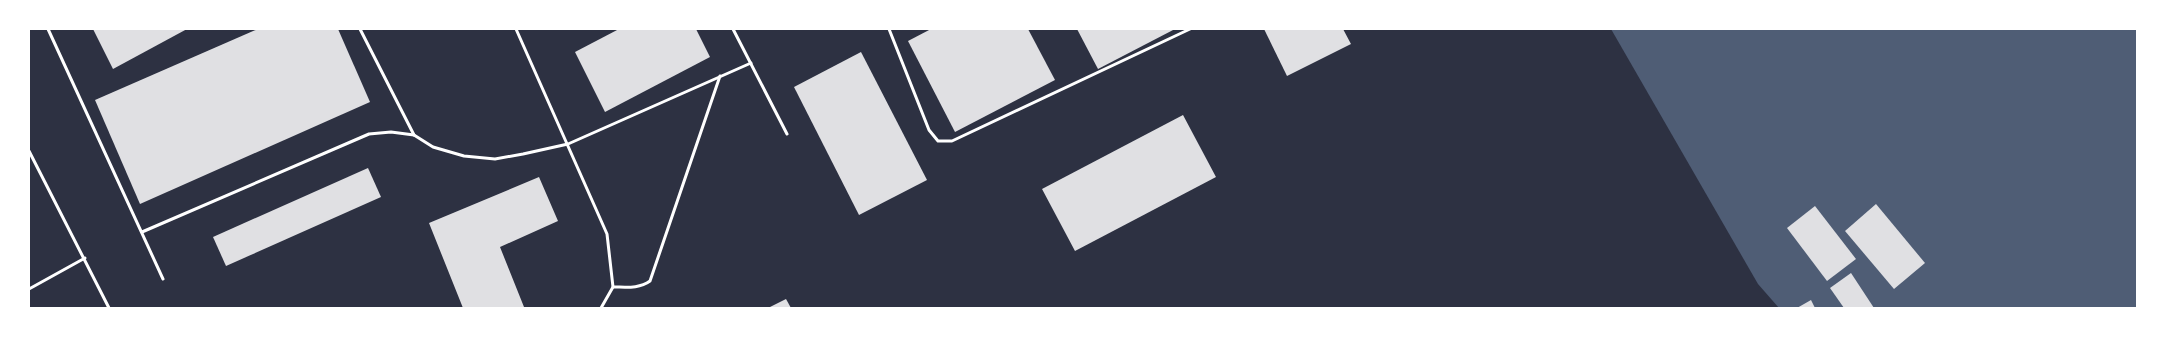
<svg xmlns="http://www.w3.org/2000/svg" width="2166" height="337" viewBox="0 0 2166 337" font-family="'PT Sans',sans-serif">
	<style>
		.water { fill: #4f5d75 }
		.building { fill: #e0e0e3 }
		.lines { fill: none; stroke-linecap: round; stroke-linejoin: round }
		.service { stroke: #fff; stroke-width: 3 }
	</style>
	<rect width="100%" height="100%" fill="#2d3142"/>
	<!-- water -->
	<polygon class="water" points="1611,29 2137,29 2137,308 1779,308 1758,284"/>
	<!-- building -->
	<g class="building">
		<polygon points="93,29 187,29 113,69"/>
		<polygon points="258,29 338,29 370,102 140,204 95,100"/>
		<polygon points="619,29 696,29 710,57 605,112 575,52"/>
		<polygon points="931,29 1028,29 1055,80 955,132 908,41"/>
		<polygon points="1077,29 1175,29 1098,69"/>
		<polygon points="1264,29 1343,29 1351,44 1287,76"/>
		<polygon points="861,52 927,180 859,215 794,87"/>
		<polygon points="1183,115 1216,177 1075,251 1042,189"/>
		<polygon points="368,168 381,197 226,266 213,237"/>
		<polygon points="539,177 558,221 500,247 524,307 463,308 429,223"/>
		<polygon points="1876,204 1925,263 1894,289 1845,231"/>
		<polygon points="1815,206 1856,259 1827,281 1787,228"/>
		<polygon points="1851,273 1874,308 1844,308 1830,288"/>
		<polygon points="786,299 791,308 768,308"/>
		<polygon points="1811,300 1815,308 1797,308"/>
	</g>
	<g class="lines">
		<!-- service -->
		<g class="service">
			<polyline points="48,29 163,279"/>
			<polyline points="360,29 414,135"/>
			<polyline points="516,29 607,234 613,287 601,308"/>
			<polyline points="733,29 787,134"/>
			<polyline points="889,29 929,130 938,141 952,141 1190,29"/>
			<polyline points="29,151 109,308"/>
			<polyline points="142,232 369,134 391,132 414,135 433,147 464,156 495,159 523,154 568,144 751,63"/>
			<path d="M613 287C626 287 639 289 650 281L720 76"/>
			<polyline points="29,289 85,258"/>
		</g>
	</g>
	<!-- border -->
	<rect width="2166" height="337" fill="none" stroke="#ffffff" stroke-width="60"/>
</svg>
